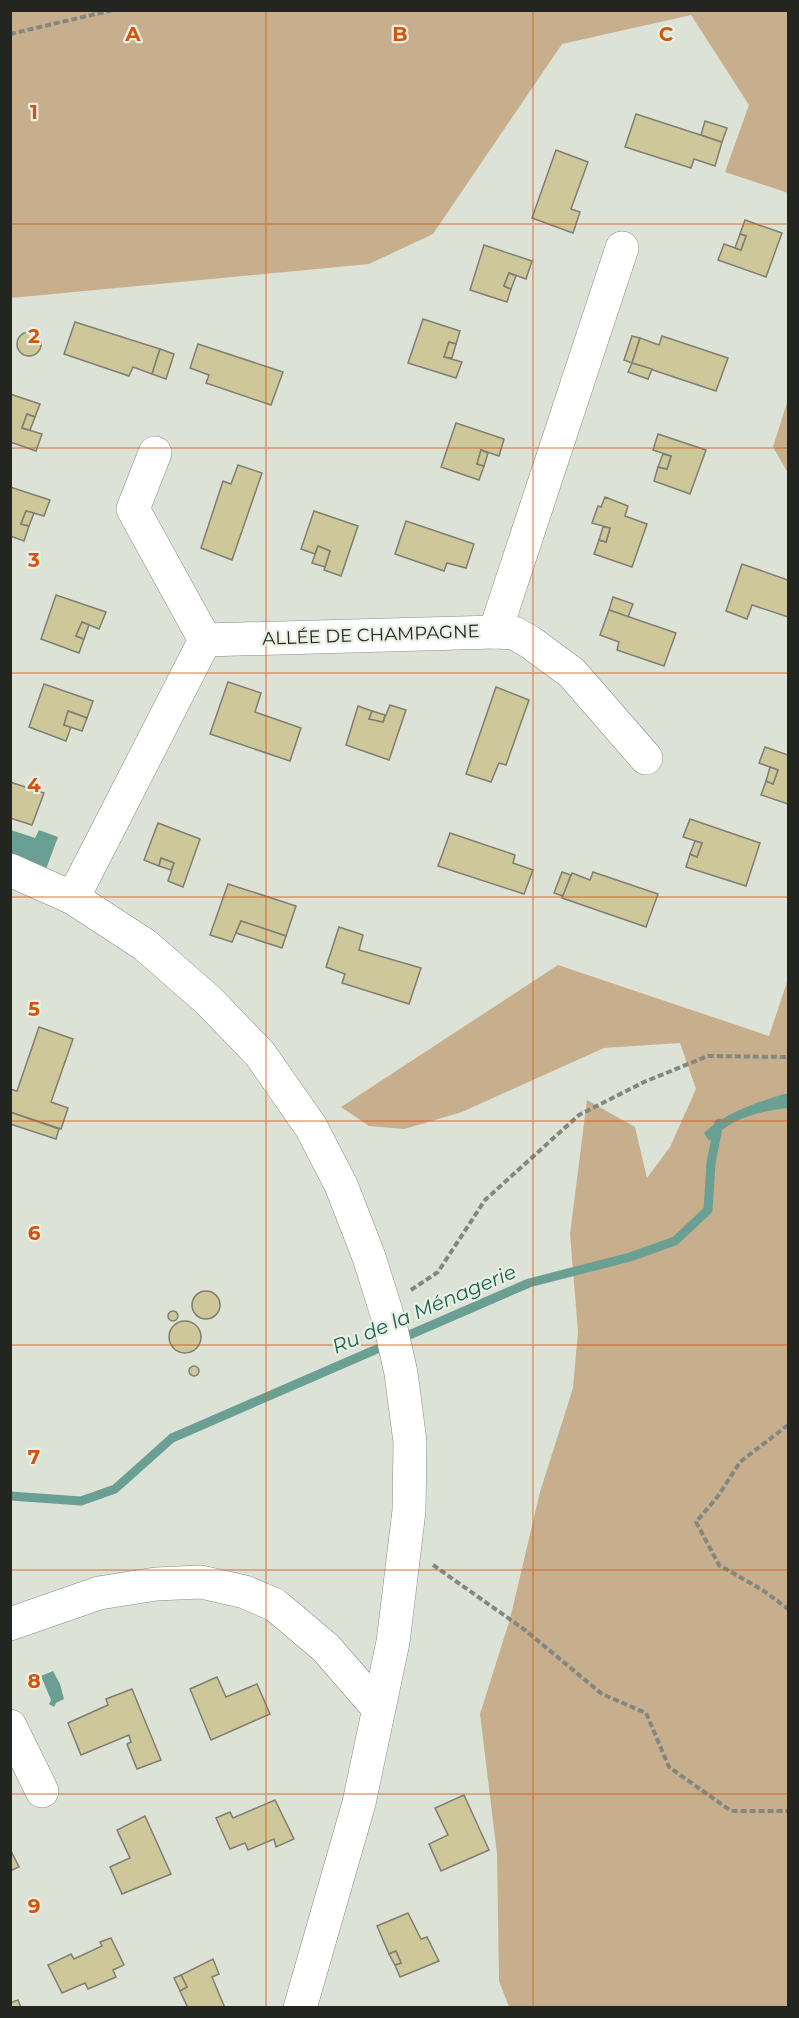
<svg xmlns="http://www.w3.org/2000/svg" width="799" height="2018" viewBox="0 0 799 2018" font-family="Montserrat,sans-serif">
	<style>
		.green { fill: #c7af8e }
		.water { fill: #6aa093 }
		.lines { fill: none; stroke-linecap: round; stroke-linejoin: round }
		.stream { stroke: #6aa093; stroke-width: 9 }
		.building { fill: #cdc799; stroke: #7f7e72; stroke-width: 1.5 }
		.minor-casing { stroke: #888d82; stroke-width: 34 }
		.path { stroke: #84877f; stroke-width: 4; stroke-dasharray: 6 3; stroke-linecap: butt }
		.minor { stroke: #fff; stroke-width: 33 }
		.grid { fill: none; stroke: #d4540e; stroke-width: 1.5; stroke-opacity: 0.55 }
		.labels { text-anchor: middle; stroke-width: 4.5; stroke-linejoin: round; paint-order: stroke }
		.street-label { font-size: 18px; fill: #232520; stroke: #eaefe3 }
		.water-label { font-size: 20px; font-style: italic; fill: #1a6254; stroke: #eaefe3 }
		.grid-label { font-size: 20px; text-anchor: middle; font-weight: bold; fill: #d4540e; stroke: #eaefe3; stroke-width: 4.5; stroke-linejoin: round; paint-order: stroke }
	</style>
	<rect width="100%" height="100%" fill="#dde2d6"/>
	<!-- green -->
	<g class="green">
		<polygon points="11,10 788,11 788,193 725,172 749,105 691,15 562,44 433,234 369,264 11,298"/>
		<polygon points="788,399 788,473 773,447"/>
		<polygon points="558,965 769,1036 788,979 788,2007 509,2007 499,1981 497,1854 480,1714 510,1619 540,1492 573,1388 578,1332 570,1234 587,1100 635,1127 647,1178 670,1147 696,1089 680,1043 604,1048 462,1112 404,1129 369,1126 341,1107"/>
	</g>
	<!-- water -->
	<g class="water">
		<polygon points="11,830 35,838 39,830 58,837 46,869 11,856"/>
		<path d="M784 1094H788V1108C759 1111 730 1119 709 1141L704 1133C726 1112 756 1103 784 1094Z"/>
		<polygon points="53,1671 60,1684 64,1699 56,1703 54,1707 49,1704 51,1700 41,1676"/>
	</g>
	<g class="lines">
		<!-- stream -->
		<polyline class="stream" points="10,1496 81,1501 115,1489 172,1438 529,1283 630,1257 675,1241 708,1210 711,1163 719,1123"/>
	</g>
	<!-- building -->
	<g class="building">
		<polygon points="636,114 722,142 715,166 694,159 691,168 625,147"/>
		<polygon points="705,121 727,128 722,142 701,135"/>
		<polygon points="556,150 588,162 571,209 580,212 573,233 532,218"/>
		<polygon points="745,220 782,233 766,277 718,260 724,244 741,250 746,236 740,234"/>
		<polygon points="740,234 746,236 741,250 735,248"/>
		<polygon points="484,245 532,261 526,279 509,273 504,286 511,289 507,302 470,290"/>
		<polygon points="509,273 516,276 511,289 504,286"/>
		<polygon points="423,319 460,331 456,344 449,342 444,357 462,362 456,378 408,363"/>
		<polygon points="75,322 160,349 152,374 133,367 129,376 64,354"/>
		<circle cx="29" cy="344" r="12"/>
		<polygon points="632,336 640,338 632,363 624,360"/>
		<polygon points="662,336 728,358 716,391 632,363 640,338 659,345"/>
		<polygon points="449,342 456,344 452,358 444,357"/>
		<polygon points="198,344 283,372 271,405 206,383 209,375 190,368"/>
		<polygon points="160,349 174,354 166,379 152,374"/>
		<polygon points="632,363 652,369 648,379 628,372"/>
		<polygon points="10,394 40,404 35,417 27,414 22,428 42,434 36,451 10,442"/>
		<polygon points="27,414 35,417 30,430 22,428"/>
		<polygon points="456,423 504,439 499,456 481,450 477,464 484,466 479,480 441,467"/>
		<polygon points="658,434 706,450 690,494 654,481 658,467 667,469 671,456 653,450"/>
		<polygon points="481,450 488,453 484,466 477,464"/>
		<polygon points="663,454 671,456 667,469 658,467"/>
		<polygon points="238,465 262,473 232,560 201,548 223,481 231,484"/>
		<polygon points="10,487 50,500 44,516 26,511 21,524 29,526 24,541 10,536"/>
		<polygon points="605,497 628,506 625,516 647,524 632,567 594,554 599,540 606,542 610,528 592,523 598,506 601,507"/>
		<polygon points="26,511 34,513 29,526 21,524"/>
		<polygon points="314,511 358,526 341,576 324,570 330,551 318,546 315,554 301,549"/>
		<polygon points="406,521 474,544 466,568 447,563 444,571 395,554"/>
		<polygon points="603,527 610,528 606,542 599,540"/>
		<polygon points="318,546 330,551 325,567 312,563"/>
		<polygon points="742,564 788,580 788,617 752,605 747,619 726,611"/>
		<polygon points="56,595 106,612 99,629 82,622 76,636 84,639 79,653 41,639"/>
		<polygon points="613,597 633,604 628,617 609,610"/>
		<polygon points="609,610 676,633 664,666 617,650 619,642 600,635"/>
		<polygon points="82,622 89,625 84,639 76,636"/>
		<polygon points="228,682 261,693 255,712 301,728 290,761 210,734"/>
		<polygon points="44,684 93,701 87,718 68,711 64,725 71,727 66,741 29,727"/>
		<polygon points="496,687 529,700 506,765 499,763 491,782 466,774"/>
		<polygon points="390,705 406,710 389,760 346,745 358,706 372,711 369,719 383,722"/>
		<polygon points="68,711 87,718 82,731 64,725"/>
		<polygon points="372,711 385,715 383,722 369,719"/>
		<polygon points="765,747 788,755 788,804 761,795 766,781 773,784 778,770 759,763"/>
		<polygon points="770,767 778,770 773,784 766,781"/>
		<polygon points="10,782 44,793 32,825 10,818"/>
		<polygon points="690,819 760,843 746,886 686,867 690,854 697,857 702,843 683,837"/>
		<polygon points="158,823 200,839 183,887 168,881 174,863 161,858 159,866 144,860"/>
		<polygon points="450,833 515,855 513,863 533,870 524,894 438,866"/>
		<polygon points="695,841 702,843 697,857 690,854"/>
		<polygon points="161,858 174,863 171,870 159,866"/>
		<polygon points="562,872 571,875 563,896 554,893"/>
		<polygon points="593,872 658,894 646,927 562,898 572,873 590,880"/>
		<polygon points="228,884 296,906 286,936 241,921 232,942 210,935"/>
		<polygon points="241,921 286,936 282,948 236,933"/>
		<polygon points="339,927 363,935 359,950 421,968 409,1004 342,983 345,974 326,967"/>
		<polygon points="39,1027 73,1039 51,1102 68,1108 61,1129 10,1112 10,1089 17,1091"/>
		<polygon points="10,1112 59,1129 56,1139 10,1124"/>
		<circle cx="206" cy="1305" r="14"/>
		<circle cx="173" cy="1316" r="5"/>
		<circle cx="185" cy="1337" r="16"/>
		<circle cx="194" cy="1371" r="5"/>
		<polygon points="217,1677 226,1697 257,1684 270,1714 211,1740 190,1689"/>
		<polygon points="132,1689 161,1760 137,1769 127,1744 131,1742 129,1735 81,1755 68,1723 108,1705 106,1699"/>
		<polygon points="464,1795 489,1850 441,1871 429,1844 448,1835 435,1808"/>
		<polygon points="275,1800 294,1839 276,1847 274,1839 248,1850 245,1843 230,1849 216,1818 230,1812 233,1818"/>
		<polygon points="145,1816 171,1874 122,1894 110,1867 130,1858 117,1830"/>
		<polygon points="10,1849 19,1867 10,1871"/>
		<polygon points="408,1913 421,1939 427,1937 439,1961 400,1977 395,1965 401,1963 396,1951 389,1954 377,1926"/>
		<polygon points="111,1938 124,1965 113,1970 116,1977 88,1989 85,1983 62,1993 48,1965 71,1954 74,1959 102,1946 100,1942"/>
		<polygon points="396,1951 401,1963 395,1965 389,1954"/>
		<polygon points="213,1959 219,1974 212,1977 225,2008 188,2008 180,1991 187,1987 181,1975"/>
		<polygon points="181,1975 187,1987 180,1991 174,1978"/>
		<polygon points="18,2000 21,2008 10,2008 10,2003"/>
	</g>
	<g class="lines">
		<!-- minor casing -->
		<g class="minor-casing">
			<g id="minor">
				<polyline points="155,453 133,509 205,640"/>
				<polyline points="495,632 514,633 530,642 572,673 646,758"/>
				<polyline points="10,870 73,898 145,945 209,1001 260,1054 311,1127 341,1185 369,1257 390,1324 401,1373 410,1442 409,1511 393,1642 359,1803 300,2008"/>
				<polyline points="73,898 205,640 495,632 622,248"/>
				<polyline points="10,1624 99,1593 156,1584 201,1582 245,1592 275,1605 326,1648 378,1708"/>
				<polyline points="10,1726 42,1791"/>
			</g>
		</g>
		<!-- path -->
		<g class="path">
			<polyline points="10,34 113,10"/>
			<polyline points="411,1290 438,1272 485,1200 579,1115 644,1082 708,1056 788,1057"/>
			<polyline points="788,1425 740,1462 718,1496 696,1522 719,1565 764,1591 788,1609"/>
			<polyline points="433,1565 525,1630 602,1694 646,1713 669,1767 731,1811 788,1811"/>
		</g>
		<!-- minor -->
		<use href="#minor" class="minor"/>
	</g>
	<!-- grid -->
	<path class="grid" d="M266 10V2008M533 10V2008M10 224H788M10 448H788M10 673H788M10 897H788M10 1121H788M10 1345H788M10 1570H788M10 1794H788"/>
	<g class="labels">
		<!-- street labels -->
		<g class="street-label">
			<text transform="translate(371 635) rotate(-2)" y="6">ALLÉE DE CHAMPAGNE</text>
		</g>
		<!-- water labels -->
		<g class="water-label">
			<text transform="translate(424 1309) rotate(-23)" y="7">Ru de la Ménagerie</text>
		</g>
	</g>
	<g class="grid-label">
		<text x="133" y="41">A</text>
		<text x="400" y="41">B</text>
		<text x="666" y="41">C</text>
		<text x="34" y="119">1</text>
		<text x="34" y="343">2</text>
		<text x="34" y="567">3</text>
		<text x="34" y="792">4</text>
		<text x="34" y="1016">5</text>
		<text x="34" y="1240">6</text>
		<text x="34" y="1464">7</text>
		<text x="34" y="1688">8</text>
		<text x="34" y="1913">9</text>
	</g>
	<!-- border -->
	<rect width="799" height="2018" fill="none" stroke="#232520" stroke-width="24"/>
</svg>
